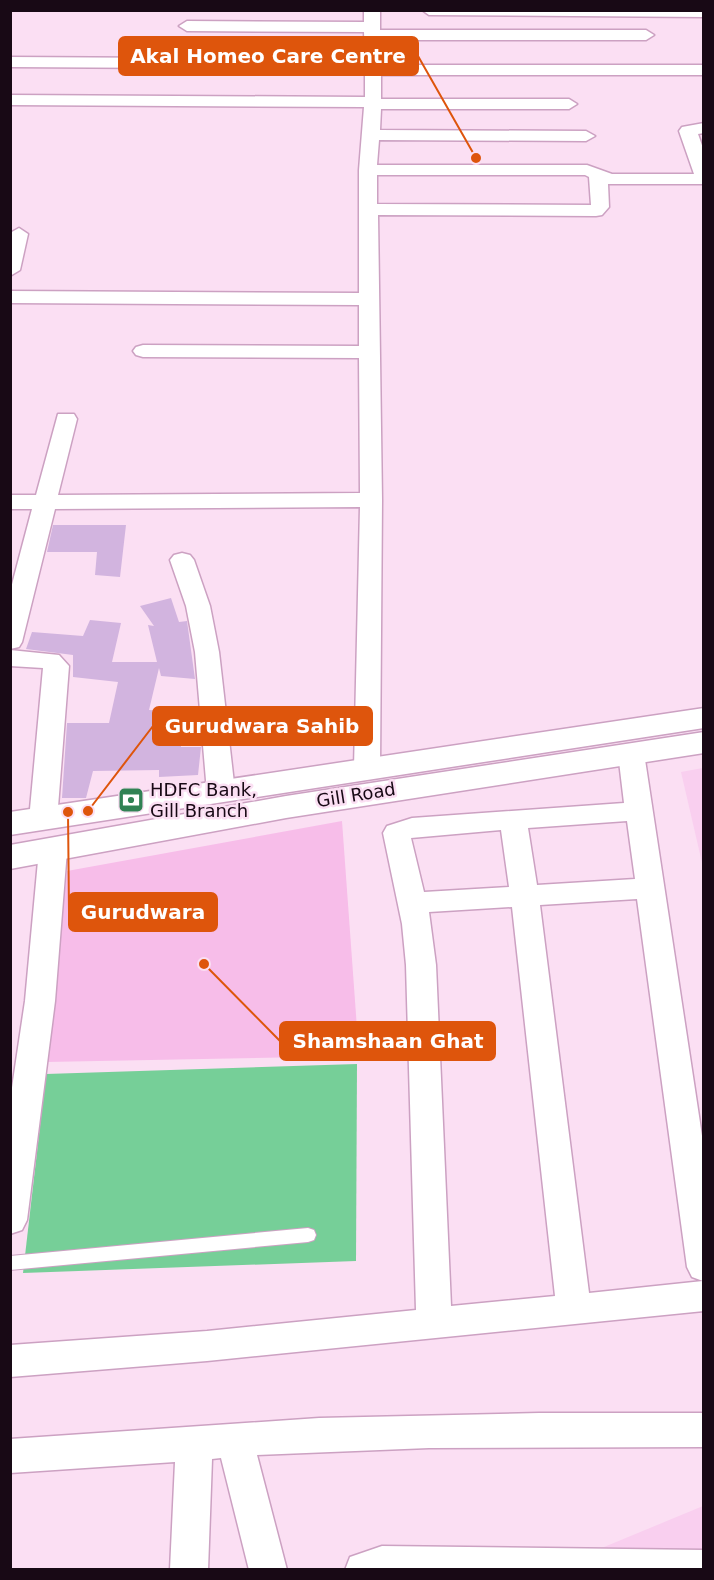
<svg xmlns="http://www.w3.org/2000/svg" width="714" height="1580" viewBox="0 0 714 1580" font-family="'DejaVu Sans',sans-serif">
	<style>
		.built { fill: #f9cfef }
		.green { fill: #f7bde9 }
		.water { fill: #76cf98 }
		.building { fill: #d2b4df }
		.lines { fill: none; stroke-linecap: round; stroke-linejoin: round }
		.lane-casing { stroke: #cca1c2; stroke-width: 2 }
		.street-casing { stroke: #cca1c2; stroke-width: 3 }
		.primary-casing { stroke: #cca1c2; stroke-width: 3 }
		.lane { fill: #fff; fill-rule: evenodd }
		.street { fill: #fff; fill-rule: evenodd }
		.primary { fill: #fff; fill-rule: evenodd }
		.labels { text-anchor: middle; stroke-width: 5; stroke-linejoin: round; paint-order: stroke }
		.poi-label { font-size: 18px; fill: #180915; stroke: #fbdff3; text-anchor: start }
		.street-label { font-size: 18px; fill: #180915; stroke: #fbdff3 }
		.leader { fill: none; stroke: #de550c; stroke-width: 2 }
		.callout-dot { fill: #de550c; stroke: #fbdff3; stroke-width: 2 }
		.callout { fill: #de550c; stroke: #de550c; stroke-width: 2 }
		.callout-label { font-size: 20px; text-anchor: middle; font-weight: bold; fill: #fff }
	</style>
	<rect width="100%" height="100%" fill="#fbdff3"/>
	<!-- built -->
	<g class="built">
		<polygon points="703,768 704,768 703,867 681,772"/>
		<polygon points="703,1506 703,1569 551,1569"/>
	</g>
	<!-- green -->
	<polygon class="green" points="342,821 359,1056 46,1062 67,871"/>
	<!-- water -->
	<polygon class="water" points="357,1064 356,1261 23,1273 46,1074"/>
	<!-- building -->
	<g class="building">
		<polygon points="53,525 126,525 120,577 95,575 97,552 47,552"/>
		<polygon points="171,598 179,622 187,621 195,679 161,676 159,668 149,710 178,712 181,747 201,747 198,775 159,777 159,770 93,771 86,798 62,798 67,723 109,723 118,682 73,677 73,655 26,649 32,632 83,636 90,620 121,623 112,662 157,662 148,625 154,626 140,606"/>
	</g>
	<g class="lines">
		<!-- lane casing -->
		<g class="lane-casing">
			<polygon id="lane" points="308,1228 314,1230 316,1235 314,1240 308,1242 10,1270 10,1256"/>
		</g>
		<!-- street casing -->
		<g class="street-casing">
			<g id="street">
				<path d="M364 10H380V30H646L654 35 646 40H380L381 65H704V75H381V99H569L577 104 569 109H381L380 130 586 131 595 136 586 141 379 140 377 165H587L612 174H694L679 131 682 127 704 123V133L698 134 704 151V184H608L609 207 602 215 596 216 378 215 382 500 380 768 376 774 367 777 358 774 354 768 360 507 55 509 22 642 19 647 10 649V592L32 509H10V495H36L58 414H74L77 419 58 495 360 493 359 358 143 357 136 355 133 351 136 347 143 345 359 346V305L10 303V291L359 293V170L364 107 10 105V95L365 97V69L10 67V57L365 59 364 32 187 31 179 26 187 21 364 22ZM377 175H585L589 177 591 205 377 204Z"/>
				<polygon points="422,10 704,10 704,17 429,15"/>
				<polygon points="19,228 28,234 20,270 10,276 10,233"/>
				<polygon points="182,553 190,555 194,560 210,606 219,652 235,792 231,798 221,801 211,798 207,792 195,652 186,606 170,560 174,555"/>
				<polygon points="10,650 59,655 69,666 57,820 53,827 43,829 33,827 29,820 43,668 10,666"/>
				<path d="M631 744 640 747 644 753 704 1149V1311L207 1361 10 1377V1345L207 1331 416 1310 406 965 402 924 383 833 387 826 412 818 624 803 618 753 622 747ZM627 821 635 879 537 885 528 828ZM501 830 509 887 424 892 411 838ZM637 899 687 1267 692 1277 703 1281 589 1293 540 905ZM512 907 555 1296 451 1306 436 965 429 912Z"/>
				<polygon points="53,840 63,843 67,850 55,1001 27,1220 22,1230 10,1234 10,1101 25,1001 39,850 43,843"/>
				<polygon points="539,1413 704,1413 704,1447 429,1448 257,1455 287,1570 249,1570 221,1458 212,1459 208,1570 170,1570 175,1462 10,1473 10,1439 319,1418"/>
				<polygon points="382,1546 704,1550 704,1570 345,1570 350,1557"/>
			</g>
		</g>
		<!-- primary casing -->
		<g class="primary-casing">
			<g id="primary">
				<polygon points="704,708 704,728 10,835 10,812"/>
				<polygon points="704,732 704,753 286,818 10,869 10,845 286,796"/>
			</g>
		</g>
		<!-- lane -->
		<use href="#lane" class="lane"/>
		<!-- street -->
		<use href="#street" class="street"/>
		<!-- primary -->
		<use href="#primary" class="primary"/>
	</g>
	<!-- icons -->
	<defs>
		<g id="bank-square" transform="scale(1.35)"><rect x="-9" y="-9" width="18" height="18" rx="4" fill="#308254" stroke="#fbdff3"/><path d="M-6-4H6V4H-6ZM0-2.3a2.3 2.3 0 1 0 0 4.6a2.3 2.3 0 1 0 0-4.6Z" fill="#fff"/></g>
	</defs>
	<g fill-rule="evenodd">
		<use href="#bank-square" x="131" y="800"/>
	</g>
	<g class="labels">
		<!-- poi labels -->
		<g class="poi-label">
			<text x="150" y="796">HDFC Bank,<tspan x="150" dy="21">Gill Branch</tspan></text>
		</g>
		<!-- street labels -->
		<g class="street-label">
			<text transform="translate(356 795) rotate(-9)" y="6">Gill Road</text>
		</g>
	</g>
	<!-- callouts -->
	<path class="leader" d="M476 158L418 56M88 811L153 726M68 812L69 912M204 964L280 1041"/>
	<g class="callout-dot">
		<circle cx="476" cy="158" r="6"/>
		<circle cx="88" cy="811" r="6"/>
		<circle cx="68" cy="812" r="6"/>
		<circle cx="204" cy="964" r="6"/>
	</g>
	<g class="callout">
		<rect x="119" y="37" width="299" height="38" rx="6"/>
		<rect x="153" y="707" width="219" height="38" rx="6"/>
		<rect x="69" y="893" width="148" height="38" rx="6"/>
		<rect x="280" y="1022" width="215" height="38" rx="6"/>
	</g>
	<g class="callout-label">
		<text x="268" y="63">Akal Homeo Care Centre</text>
		<text x="262" y="733">Gurudwara Sahib</text>
		<text x="143" y="919">Gurudwara</text>
		<text x="388" y="1048">Shamshaan Ghat</text>
	</g>
	<!-- border -->
	<rect width="714" height="1580" fill="none" stroke="#180915" stroke-width="24"/>
</svg>
